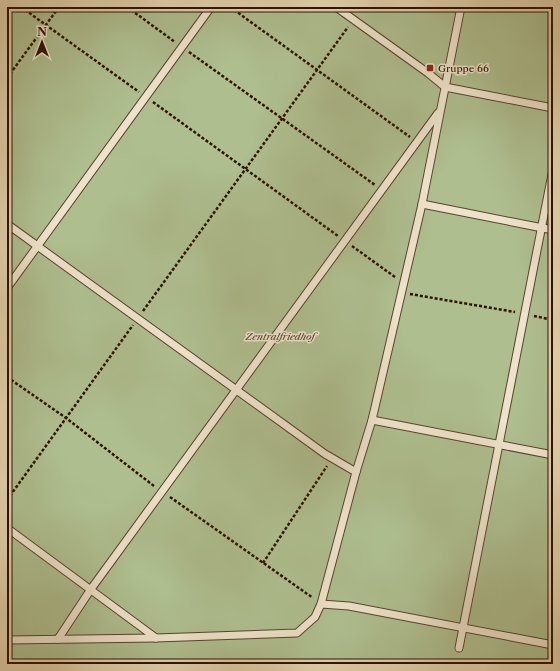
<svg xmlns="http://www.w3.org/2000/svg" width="560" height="671" viewBox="0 0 560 671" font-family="'Libre Caslon Text',serif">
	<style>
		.green { fill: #aebe8f; stroke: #6d6848 }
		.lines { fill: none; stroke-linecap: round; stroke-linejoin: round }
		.service-casing { stroke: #5a422c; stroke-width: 9 }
		.path { stroke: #2c1200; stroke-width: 2.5; stroke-dasharray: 3 2; stroke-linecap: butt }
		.service { stroke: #ede3ca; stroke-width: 7 }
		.poi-dot { fill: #8f2418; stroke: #ede3ca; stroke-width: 1.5 }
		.labels { text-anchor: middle; stroke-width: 3; stroke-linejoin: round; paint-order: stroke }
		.poi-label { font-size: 10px; fill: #2c1200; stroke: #ede3ca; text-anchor: start }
		.park-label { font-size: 10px; font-style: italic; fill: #53462b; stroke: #ede3ca }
	</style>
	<rect width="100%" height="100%" fill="#e4d4ae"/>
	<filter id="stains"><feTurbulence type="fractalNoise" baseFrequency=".005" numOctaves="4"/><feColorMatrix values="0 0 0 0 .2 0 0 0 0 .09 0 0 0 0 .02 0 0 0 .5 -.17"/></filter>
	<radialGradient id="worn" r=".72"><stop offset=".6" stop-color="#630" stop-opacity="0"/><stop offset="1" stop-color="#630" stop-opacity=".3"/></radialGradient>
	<!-- green -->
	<rect class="green" x="7" y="7" width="546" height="657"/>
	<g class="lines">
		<!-- service casing -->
		<g class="service-casing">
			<g id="service">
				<polyline points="336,7 428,73 445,87 553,108"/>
				<polyline points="422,204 553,230"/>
				<polyline points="7,224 325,454 356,472"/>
				<polyline points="7,288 211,7"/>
				<polyline points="372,420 553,455"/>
				<polyline points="7,528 156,638"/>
				<polyline points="321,604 349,606 553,645"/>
				<polyline points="58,639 91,589 438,113"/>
				<polyline points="7,640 156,638 297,633 315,617 321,604 356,472 372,420 422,204 461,7"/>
				<polyline points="459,648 553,169"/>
			</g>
		</g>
		<!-- path -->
		<g class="path">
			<polyline points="21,7 139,92"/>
			<polyline points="127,7 175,42"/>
			<polyline points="230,7 410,137"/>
			<polyline points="189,52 375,185"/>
			<polyline points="7,78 59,7"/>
			<polyline points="153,102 338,236"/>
			<polyline points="352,246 395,277"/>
			<polyline points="410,294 515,312"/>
			<polyline points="143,311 348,27"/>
			<polyline points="534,316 553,320"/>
			<polyline points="7,377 66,418 154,486"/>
			<polyline points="170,497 313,598"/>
			<polyline points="7,500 133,325"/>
			<polyline points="263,563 327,466"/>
		</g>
		<!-- service -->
		<use href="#service" class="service"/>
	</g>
	<!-- markers -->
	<rect class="poi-dot" x="426" y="64" width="8" height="8" rx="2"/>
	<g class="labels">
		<!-- poi labels -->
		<g class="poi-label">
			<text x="438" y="72">Gruppe 66</text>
		</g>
		<!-- park labels -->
		<g class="park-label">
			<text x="280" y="340">Zentralfriedhof</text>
		</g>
	</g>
	<!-- margin -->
	<rect width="560" height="671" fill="none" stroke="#e4d4ae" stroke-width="24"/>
	<rect x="8" y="8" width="544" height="655" fill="none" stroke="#2c1200" stroke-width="2"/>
	<rect x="12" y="12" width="536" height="647" fill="none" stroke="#2c1200"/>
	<!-- north arrow -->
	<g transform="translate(42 42)" stroke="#ede3ca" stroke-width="3" paint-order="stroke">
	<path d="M0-3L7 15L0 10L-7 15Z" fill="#2c1200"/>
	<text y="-6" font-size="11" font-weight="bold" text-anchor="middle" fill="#2c1200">N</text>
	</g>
	<rect width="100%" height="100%" filter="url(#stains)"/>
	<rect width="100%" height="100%" fill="url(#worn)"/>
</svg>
